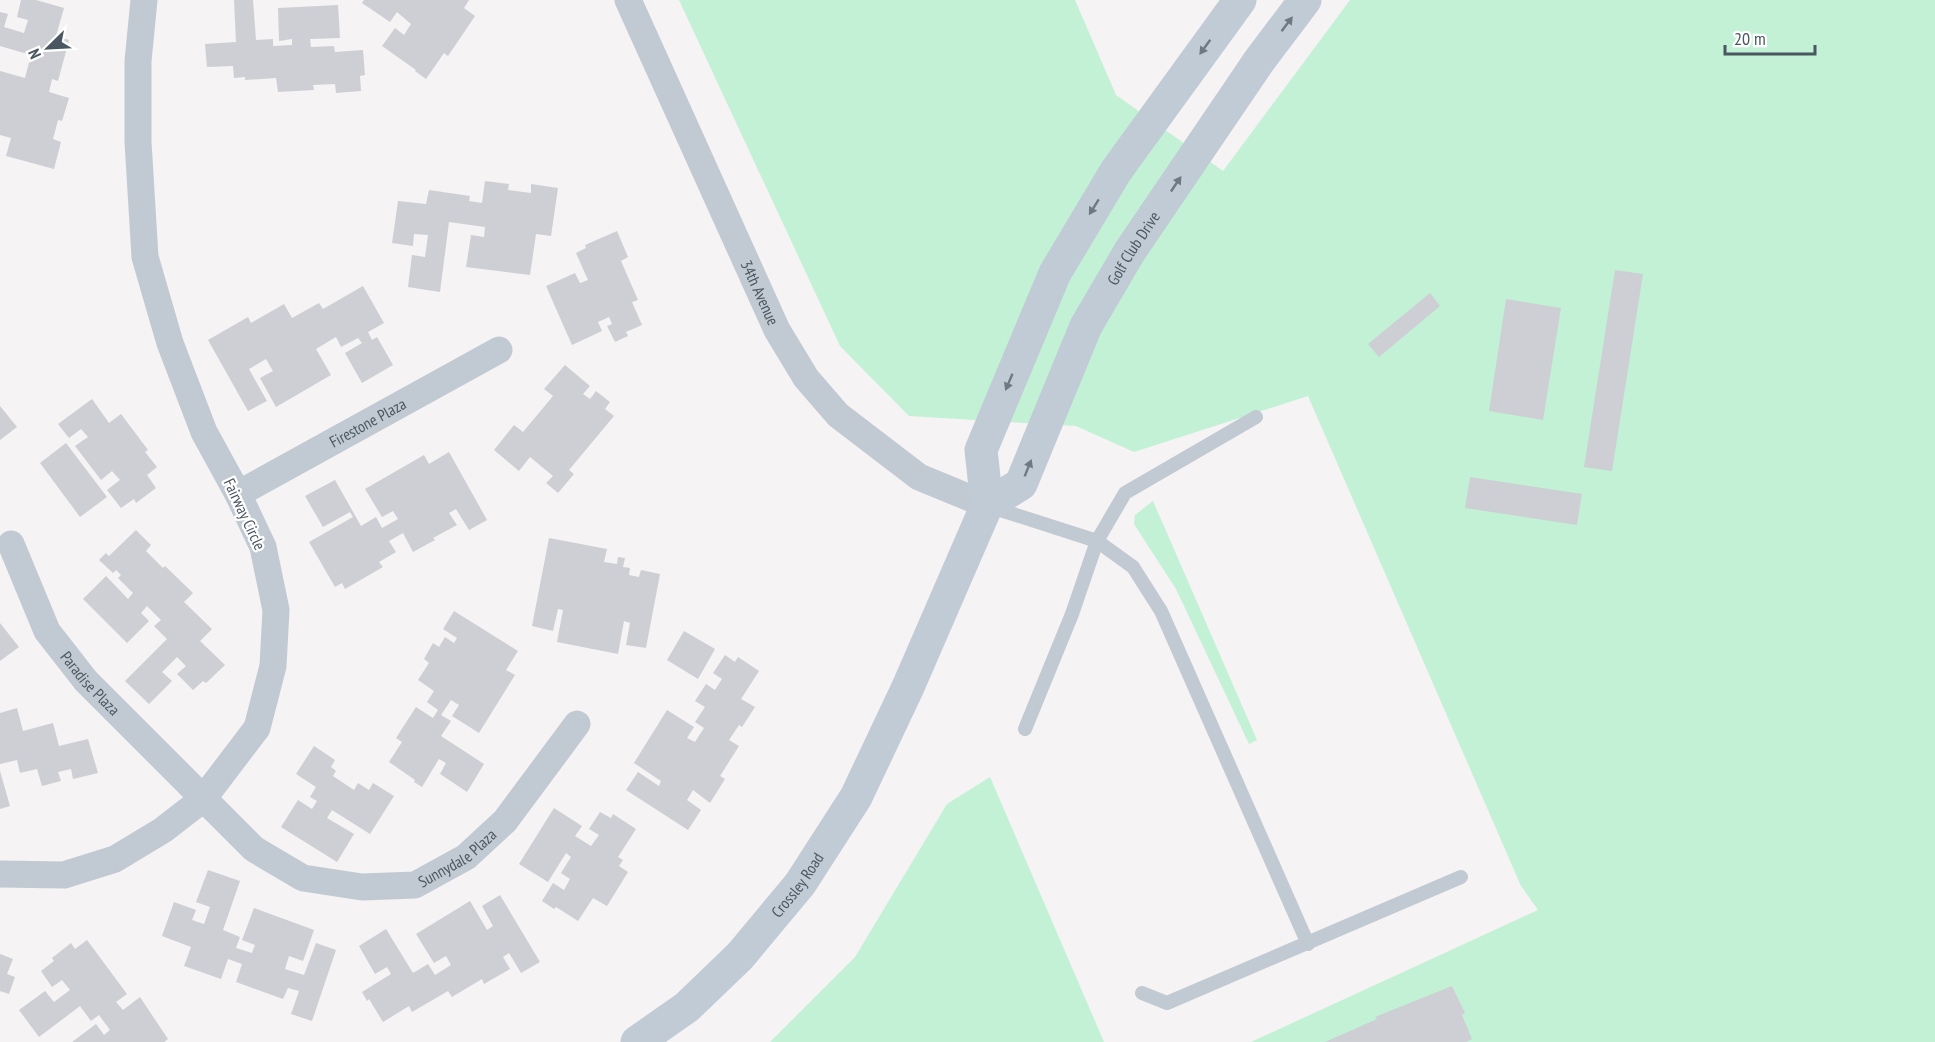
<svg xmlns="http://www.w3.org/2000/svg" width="1935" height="1042" viewBox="0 0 1935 1042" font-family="'PT Sans Narrow',sans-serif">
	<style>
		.green { fill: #c3f1d5 }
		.building { fill: #cdcfd5 }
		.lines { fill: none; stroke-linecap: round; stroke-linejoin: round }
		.lane { stroke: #c1cad2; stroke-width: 14 }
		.street { stroke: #c1cad2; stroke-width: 27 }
		.secondary { stroke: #c1cbd6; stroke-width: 33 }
		.oneway { fill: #6e7984 }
		.labels { text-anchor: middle; stroke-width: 4.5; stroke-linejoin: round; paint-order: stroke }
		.street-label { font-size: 16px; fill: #4a5661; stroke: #fff }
	</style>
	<rect width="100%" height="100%" fill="#f5f3f3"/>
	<!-- green -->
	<g class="green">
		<polygon points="679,0 1075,0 1116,95 1223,171 1350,0 1935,0 1935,1042 1251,1042 1538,910 1521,886 1308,396 1134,452 1076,426 909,416 840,346"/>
		<polygon points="1153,501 1257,740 1249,744 1176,589 1134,524 1135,515"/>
		<polygon points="990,777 1104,1042 770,1042 855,957 947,804"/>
	</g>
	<!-- building -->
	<g class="building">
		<polygon points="21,0 36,0 64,8 56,36 69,40 58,81 52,79 49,92 69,98 62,121 58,120 53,139 61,142 54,169 6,156 11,138 0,135 0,71 25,78 31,55 0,46 0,12 8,14 4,27 24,33 28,20 17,17"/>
		<polygon points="234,0 253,0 256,40 273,39 273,46 292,45 292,39 279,41 278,8 338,5 340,38 310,39 311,47 334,46 335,52 363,50 365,75 360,76 361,91 336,93 335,84 313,85 314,90 278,92 276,78 245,80 245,77 234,78 233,66 207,67 205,44 236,42"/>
		<polygon points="364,0 469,0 464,8 475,16 448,56 444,53 426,79 415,71 416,70 382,46 395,28 404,35 411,24 397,12 390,22 362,3"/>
		<polygon points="485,181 509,184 508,190 531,193 531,184 558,188 551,236 536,234 530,275 466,267 471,235 484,237 485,227 449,222 440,292 408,287 412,255 425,257 428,235 414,234 413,246 392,243 398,201 426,204 429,190 470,196 469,201 482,203"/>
		<polygon points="617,231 628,257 621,261 638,300 632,302 642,325 626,332 628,336 615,342 607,326 612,324 609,317 598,322 602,331 572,345 546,286 575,273 580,283 588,280 576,253 586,248 585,245"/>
		<polygon points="1615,270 1643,274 1612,471 1584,467"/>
		<polygon points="363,286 384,323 368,332 372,340 377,337 393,365 362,383 345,353 362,343 358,338 341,347 336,337 316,349 331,375 276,407 260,378 273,371 266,359 249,369 267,401 248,411 208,340 248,317 251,323 284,304 292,318 319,303 323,309"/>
		<polygon points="1430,293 1440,306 1379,357 1368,344"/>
		<polygon points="1506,299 1561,308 1543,420 1489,411"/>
		<polygon points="565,365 590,386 583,394 590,399 596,391 610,402 605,409 614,416 569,470 574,474 558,493 546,483 553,476 530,457 519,471 494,450 514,425 523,432 553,396 544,389"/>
		<polygon points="92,399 109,423 121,414 148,450 145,452 157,467 147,475 156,488 136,503 134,499 121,508 107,490 120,480 112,471 101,480 75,446 88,437 81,429 69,438 58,424"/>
		<polygon points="0,406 17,427 0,440"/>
		<polygon points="66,443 107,497 80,517 40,463"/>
		<polygon points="449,452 487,520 469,530 456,509 449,513 457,525 433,538 435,540 413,552 403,533 389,541 396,552 379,562 383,567 345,589 342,583 335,587 309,542 353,517 350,512 323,527 305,496 335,480 361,526 376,517 382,528 398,519 393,511 382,517 365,489 424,455 429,464"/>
		<polygon points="1470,477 1582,494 1577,525 1465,508"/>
		<polygon points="136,530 151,545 146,551 163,568 165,566 193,593 184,602 212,629 200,641 225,665 206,683 203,681 193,690 177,674 186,666 177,657 162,672 172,681 149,704 125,681 167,639 154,626 161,620 147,606 141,613 149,621 127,643 83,599 106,576 128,599 133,593 118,578 121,575 116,570 113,573 99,560 106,553 109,556"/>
		<polygon points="549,538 607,549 604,562 617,564 618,557 625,558 623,567 630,568 629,575 639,577 641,570 660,574 646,648 626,645 630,623 624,621 618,654 557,642 563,610 558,609 553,631 532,626"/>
		<polygon points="454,611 518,651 506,670 515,675 479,733 452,716 459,705 451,700 441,715 451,721 441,736 484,764 467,792 440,774 446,763 439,759 422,787 414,782 415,780 389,762 402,742 396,738 416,707 433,718 438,710 427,702 434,691 418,680 429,663 424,659 433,643 439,647 445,637 454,643 457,638 443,629"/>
		<polygon points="0,623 19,647 0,661"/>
		<polygon points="684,631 715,649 698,679 667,660"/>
		<polygon points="725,655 735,662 738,657 759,671 741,699 755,707 742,727 739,725 729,740 739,746 720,776 725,779 710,803 693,790 687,800 701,810 688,830 626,790 638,772 659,786 661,781 634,763 667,710 694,727 687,738 695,742 704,728 695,722 705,707 695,701 706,684 715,690 722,679 713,673"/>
		<polygon points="17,708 23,731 53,723 59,746 88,739 98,773 73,779 71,769 58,772 61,781 42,786 37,769 20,773 17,760 0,764 0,713"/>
		<polygon points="314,746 335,760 331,767 336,771 333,776 354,790 358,783 369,790 373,783 394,796 370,834 332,810 327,818 354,834 337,862 281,827 298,800 312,809 317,801 310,797 316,787 296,774"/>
		<polygon points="0,771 10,806 0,809"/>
		<polygon points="554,808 582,826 575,836 591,846 599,835 589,829 600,812 611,818 613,814 636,829 618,857 623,860 619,866 628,872 607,906 593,898 578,921 556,907 554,909 542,901 553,883 564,890 570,879 561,873 571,857 566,853 548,882 519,864"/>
		<polygon points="208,870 240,881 223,930 240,937 236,948 252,953 255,945 242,940 254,908 314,930 303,961 289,956 285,969 304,975 316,943 336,950 312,1021 291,1014 299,991 288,988 283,999 236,982 242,964 228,959 221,979 184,966 191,947 162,936 174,902 196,910 192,920 204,924 210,907 196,902"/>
		<polygon points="500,895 540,962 521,973 509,953 503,957 510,969 484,984 482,979 452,997 448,991 412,1012 409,1006 383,1022 369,999 367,1001 362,992 391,974 387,967 375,974 359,946 386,929 413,973 428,964 435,975 451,965 446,956 434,963 416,934 470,901 487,930 493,926 482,906"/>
		<polygon points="87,940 127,994 116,1002 123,1010 140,997 168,1039 164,1042 72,1042 96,1024 104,1035 110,1030 99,1015 91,1021 80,1006 39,1037 19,1010 45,991 54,1002 70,990 62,980 52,987 41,971 54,961 52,958 71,943 75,949"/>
		<polygon points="0,954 13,959 7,974 15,977 9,994 0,991"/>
		<polygon points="1452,986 1465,1013 1462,1015 1472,1039 1466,1042 1325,1042 1377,1019 1375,1017"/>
	</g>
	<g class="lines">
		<!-- lane -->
		<g class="lane">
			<polyline points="991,507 1097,541 1133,567 1161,611 1308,944"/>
			<polyline points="1025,729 1072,614 1097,541 1125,493 1256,417"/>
			<polyline points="1142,993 1167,1003 1461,877"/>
		</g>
		<!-- street -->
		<g class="street">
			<path id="s1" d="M628 0 777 330 806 378 838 415 919 477 987 505"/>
			<path id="s2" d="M238 494 499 350"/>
			<path id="s3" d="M11 544 47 631 86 681 254 849 303 878 362 887 415 885 466 857 505 821 577 724"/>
			<polyline points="0,874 64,875 115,859 163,830 203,799 257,728 273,666 276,610 263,547 238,494 204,432 170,343 145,257 138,142 138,61 144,0"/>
		</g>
		<!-- secondary -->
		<g class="secondary">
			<path id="s4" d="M987 505 1021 484 1086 326 1130 251 1259 61 1305 0"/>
			<path id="s5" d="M637 1042 687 1007 740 956 800 884 856 797 908 687 987 505 981 450 1055 273 1116 171 1240 0"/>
		</g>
	</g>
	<!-- one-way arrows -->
	<defs><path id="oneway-solid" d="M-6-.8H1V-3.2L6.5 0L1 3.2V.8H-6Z" transform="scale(1.5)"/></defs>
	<g class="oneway">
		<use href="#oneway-solid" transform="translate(1287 24) rotate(-53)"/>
		<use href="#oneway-solid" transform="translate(1205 47) rotate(126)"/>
		<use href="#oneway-solid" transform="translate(1176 184) rotate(-56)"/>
		<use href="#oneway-solid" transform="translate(1094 207) rotate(122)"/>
		<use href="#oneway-solid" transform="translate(1009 382) rotate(113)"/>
		<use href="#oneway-solid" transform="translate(1028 468) rotate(-68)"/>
	</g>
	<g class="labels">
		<!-- street labels -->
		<g class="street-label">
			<text dy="6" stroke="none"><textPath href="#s4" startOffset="302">Golf Club Drive</textPath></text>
			<text dy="6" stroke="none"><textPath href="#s1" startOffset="321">34th Avenue</textPath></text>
			<text dy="6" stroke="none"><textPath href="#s2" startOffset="148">Firestone Plaza</textPath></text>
			<text transform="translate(245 514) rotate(65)" y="6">Fairway Circle</text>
			<text dy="6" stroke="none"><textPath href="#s3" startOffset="162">Paradise Plaza</textPath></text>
			<text dy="6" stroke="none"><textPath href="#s3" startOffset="615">Sunnydale Plaza</textPath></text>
			<text dy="6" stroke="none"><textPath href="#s5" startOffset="226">Crossley Road</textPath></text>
		</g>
	</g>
	<!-- north arrow -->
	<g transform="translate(48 48) rotate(246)" stroke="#ffffff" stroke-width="4.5" paint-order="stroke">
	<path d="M0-4.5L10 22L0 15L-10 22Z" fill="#4a5661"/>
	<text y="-9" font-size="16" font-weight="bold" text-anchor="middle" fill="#4a5661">N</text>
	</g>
	<!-- scale -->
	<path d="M1725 45v9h90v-9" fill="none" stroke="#4a5661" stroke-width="3"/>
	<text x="1734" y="45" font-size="18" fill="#4a5661" stroke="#ffffff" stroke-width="4.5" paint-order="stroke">20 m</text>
</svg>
